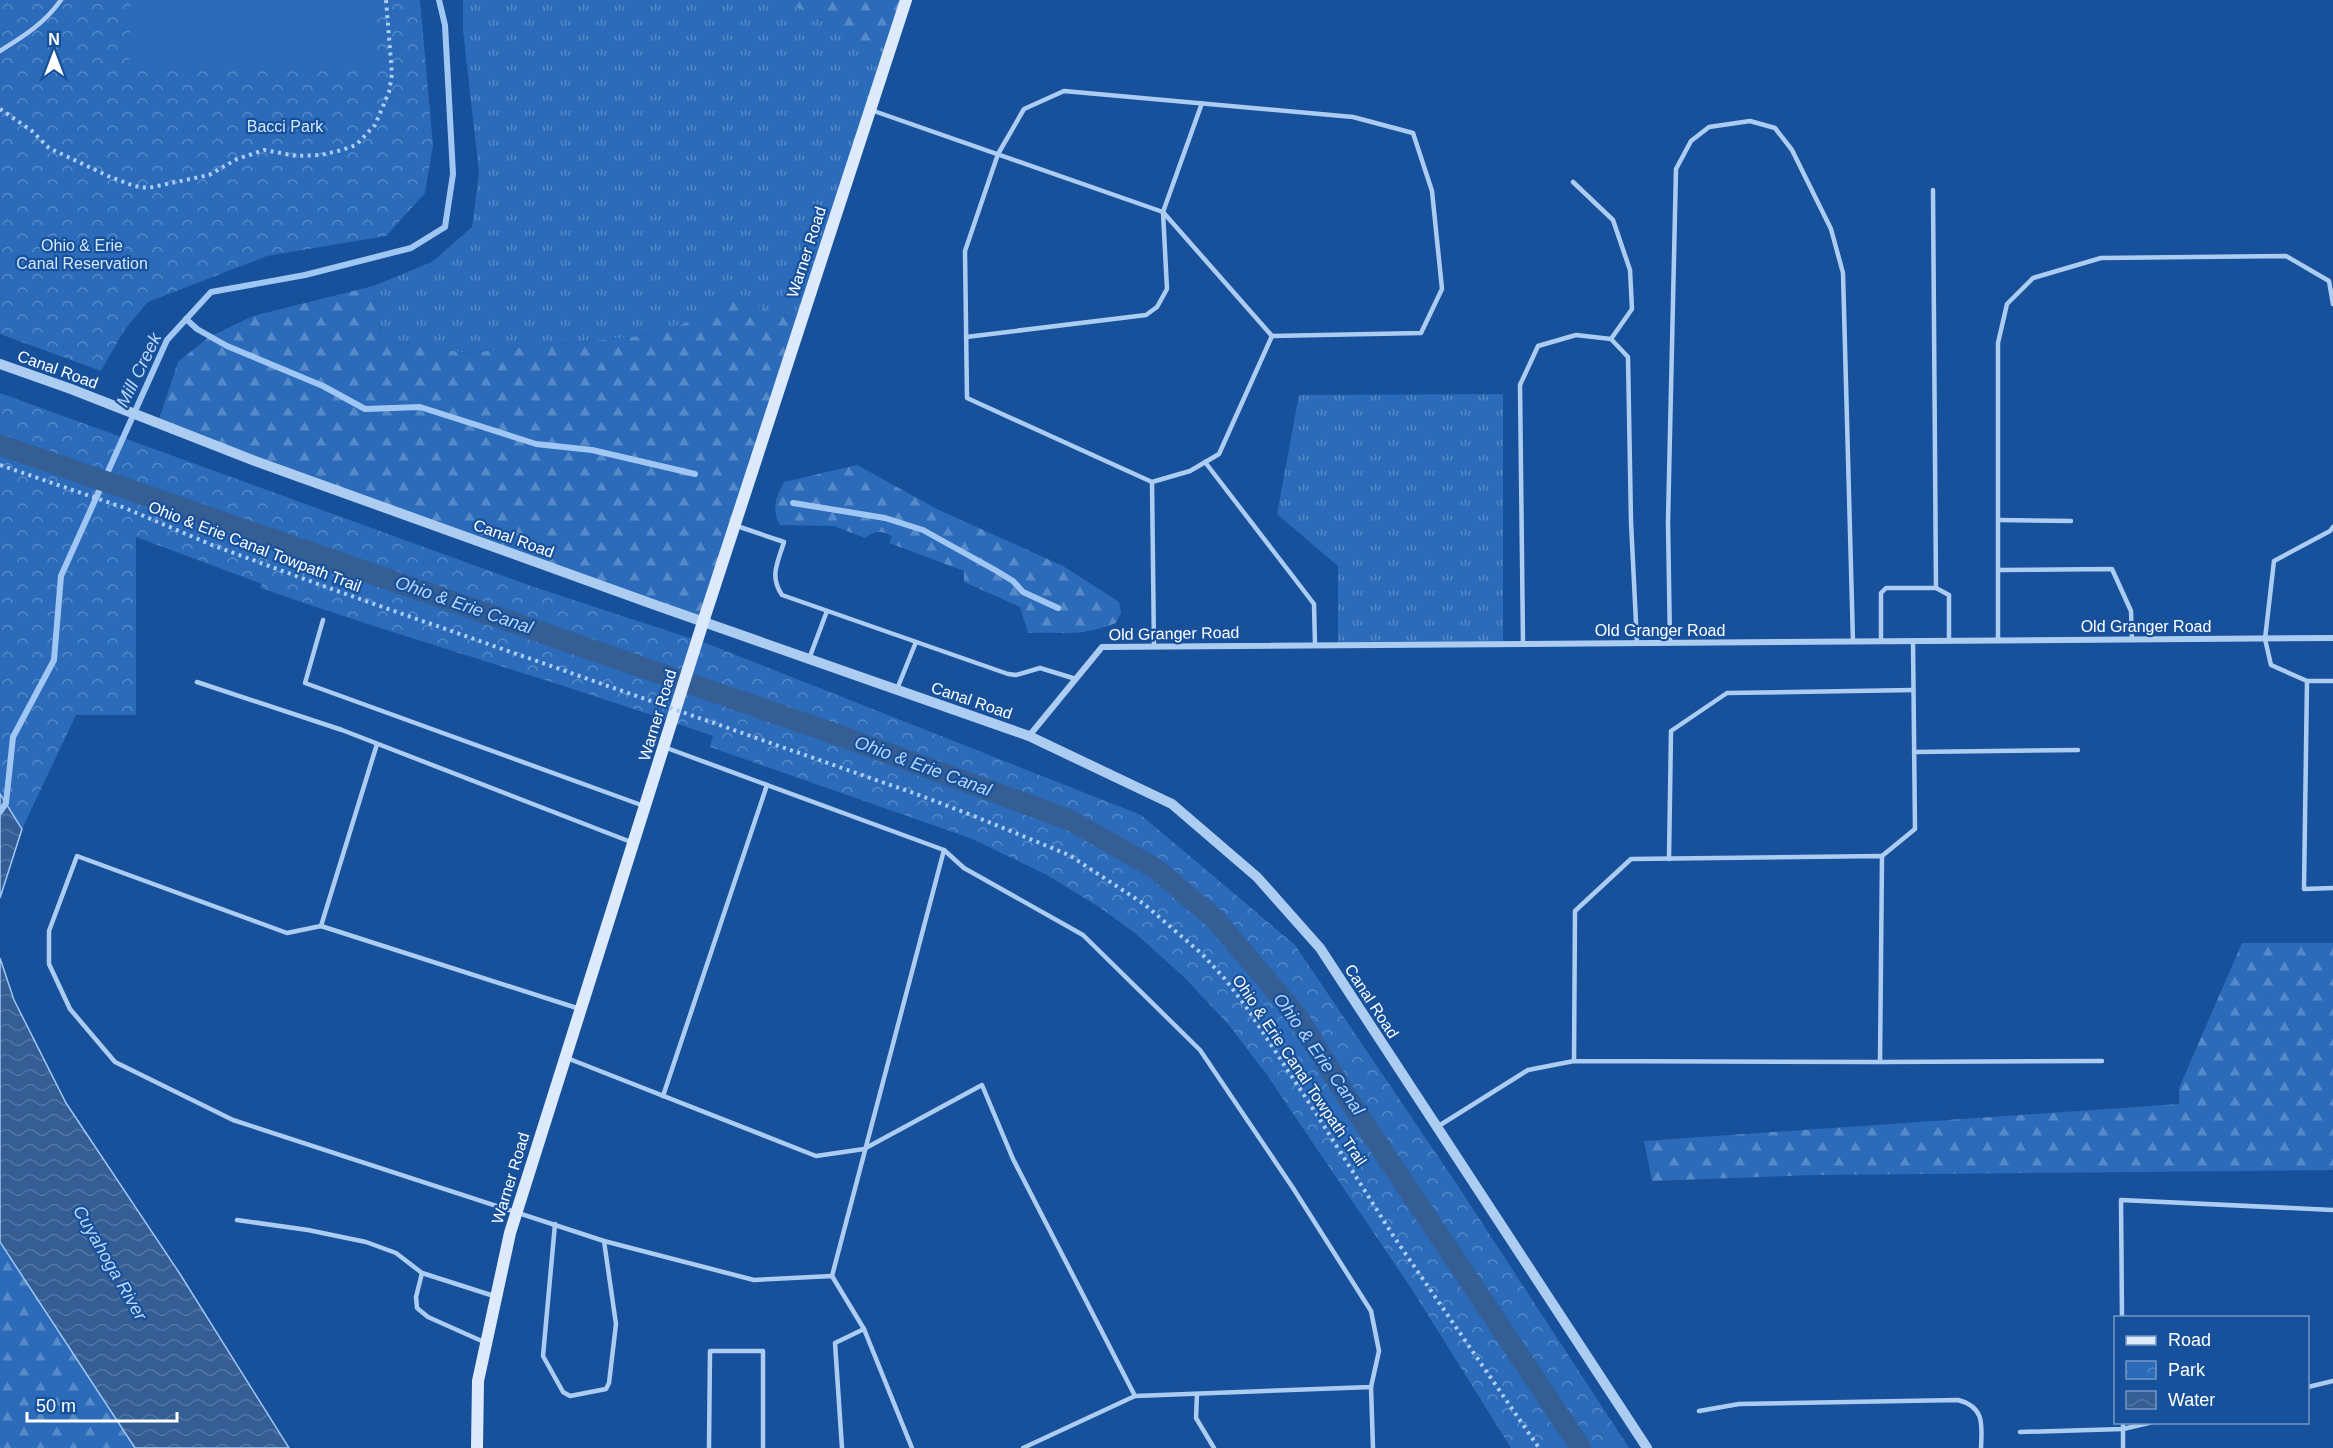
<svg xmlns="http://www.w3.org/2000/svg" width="2333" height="1448" viewBox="0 0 2333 1448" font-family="Arial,sans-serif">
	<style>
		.grass { fill: url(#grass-tufts) }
		.forest { fill: url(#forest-firs) }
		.park { fill: url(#park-crowns) }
		.pitch { fill: #2b6bb9 }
		.water { fill: url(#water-waves); stroke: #a0c7f4; stroke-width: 1.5 }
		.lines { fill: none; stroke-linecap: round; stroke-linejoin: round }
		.stream { stroke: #a0c7f4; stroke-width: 6 }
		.canal { stroke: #355e94; stroke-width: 21 }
		.path { stroke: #adccf2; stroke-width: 4; stroke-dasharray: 3 4.5; stroke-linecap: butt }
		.service { stroke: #adccf2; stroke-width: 4.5 }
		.minor { stroke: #adccf2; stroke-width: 6 }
		.tertiary { stroke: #adccf2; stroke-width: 10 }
		.secondary { stroke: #dceafc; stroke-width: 12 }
		.path-bridge { stroke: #adccf2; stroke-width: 4; stroke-dasharray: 3 4.5; stroke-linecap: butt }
		.labels { text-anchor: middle; stroke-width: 4.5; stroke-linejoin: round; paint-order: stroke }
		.park-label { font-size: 16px; fill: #d5e7fc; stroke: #17519b }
		.street-label { font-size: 16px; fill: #fff; stroke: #17519b }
		.water-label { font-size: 18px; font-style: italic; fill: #bad6f8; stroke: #17519b }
	</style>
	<defs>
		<pattern id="grass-tufts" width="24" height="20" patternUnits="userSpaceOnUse" patternTransform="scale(1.5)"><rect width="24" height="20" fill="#2b6bb9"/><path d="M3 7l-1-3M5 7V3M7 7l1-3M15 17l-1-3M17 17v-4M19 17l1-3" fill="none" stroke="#5589c7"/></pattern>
		<pattern id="forest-firs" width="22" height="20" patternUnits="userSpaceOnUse" patternTransform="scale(1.5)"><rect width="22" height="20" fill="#2b6bb9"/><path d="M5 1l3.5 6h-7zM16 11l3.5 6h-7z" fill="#5589c7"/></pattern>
		<pattern id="park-crowns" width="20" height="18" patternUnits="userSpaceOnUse" patternTransform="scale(1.5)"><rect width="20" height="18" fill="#2b6bb9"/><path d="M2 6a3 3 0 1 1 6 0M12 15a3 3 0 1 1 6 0" fill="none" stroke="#5589c7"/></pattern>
		<pattern id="water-waves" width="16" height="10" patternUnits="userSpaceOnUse" patternTransform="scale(1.5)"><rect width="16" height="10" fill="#355e94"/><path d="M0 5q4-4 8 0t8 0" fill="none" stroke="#5376a4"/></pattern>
	</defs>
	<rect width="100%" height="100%" fill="#17519b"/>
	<!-- grass -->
	<g class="grass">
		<polygon points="463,0 783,0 888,55 801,321 735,299 661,334 466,353 381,339 373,286 432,262 472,227 479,173 463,30"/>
		<polygon points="1503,394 1503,644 1338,645 1338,566 1277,514 1299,395"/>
	</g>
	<!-- forest -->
	<g class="forest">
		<polygon points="783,0 906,0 888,55"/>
		<polygon points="373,286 381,339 466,353 661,334 735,299 801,321 703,622 158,422 178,362 209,337 253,316"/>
		<path d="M857 465 937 509 1063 566 1119 602 1121 613 1116 623C1081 637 1064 632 1028 633L1020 607 964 582V571L889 543 892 536C881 531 876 530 865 538L834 526 780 525C771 509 776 497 784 482Z"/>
		<polygon points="2242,943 2333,943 2333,1170 1814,1175 1652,1181 1644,1141 2179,1104 2179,1088"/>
		<polygon points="0,1242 135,1448 0,1448"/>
	</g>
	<!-- park -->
	<g class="park">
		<polygon points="0,0 420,0 433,145 425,193 386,236 267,256 148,302 125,329 101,371 0,334"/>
		<path d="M0 393 534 587 708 644 1141 815 1295 945 1456 1183 1629 1448H1511L1413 1291 1267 1075 1228 1024 1184 977 1136 934 1102 909 1047 875 970 838 710 747 713 736C563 683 410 640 260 588L262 584 136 537V715H76L22 829 0 794Z"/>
	</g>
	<!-- pitch -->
	<polygon class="pitch" points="131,0 376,0 373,71 129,65"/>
	<!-- water -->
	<g class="water">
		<polygon points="0,794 22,829 0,898"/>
		<polygon points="0,958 14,1000 66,1103 180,1274 289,1448 135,1448 0,1242"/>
	</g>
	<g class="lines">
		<!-- stream -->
		<g class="stream">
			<polyline points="186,319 197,329 227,346 323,386 365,409 420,407 536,444 592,450 695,474"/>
			<polyline points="793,503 885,518 923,530 995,570 1013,581 1023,592 1058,608"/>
			<polyline points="0,812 6,803 13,737 54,660 61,576 167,340 211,292 305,275 411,248 445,227 453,174 445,25 439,0"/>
		</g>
		<!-- canal -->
		<polyline class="canal" points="0,445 835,734 1070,820 1156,869 1215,919 1297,1016 1354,1108 1581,1448"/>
		<!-- path -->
		<g class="path">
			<polyline points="0,109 32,131 49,148 108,176 134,186 148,188 209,175 237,159 264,150 297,156 321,155 342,150 356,145 375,125 389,92 392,74 386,0"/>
			<polyline points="0,465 125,508 212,545 337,591"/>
			<polyline points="974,816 1069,855 1144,904 1202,954 1225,979 1247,1008 1317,1115 1394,1237 1539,1448"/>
		</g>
		<!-- service -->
		<g class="service">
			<path d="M0 51C24 36 44 24 61 0"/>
			<polyline points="871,110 1163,212 1272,336"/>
			<polyline points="1573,182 1613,220 1630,270 1632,309 1611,339"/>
			<polyline points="1933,190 1936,588"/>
			<polyline points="966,337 1146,315 1157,307 1167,289 1163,212 1202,103"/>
			<polyline points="1205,462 1314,604 1315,645"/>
			<polyline points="1152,482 1190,471 1219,454 1272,336 1421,333 1442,289 1432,191 1413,133 1353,117 1064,91 1024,109 998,154 965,251 967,398 1152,482 1154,647"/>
			<polyline points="1998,520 2071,521"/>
			<path d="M737 526 784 542C778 562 769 576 782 595L1008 674 1016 675 1040 668 1076 679"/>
			<polyline points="2333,527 2330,531 2274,561 2265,639 2271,665 2307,681 2333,681"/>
			<polyline points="1998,570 2112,569 2131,611 2132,640"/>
			<polyline points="323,620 305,683 644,806"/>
			<polyline points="1881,641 1881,593 1886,588 1936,588 1949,595 1949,641"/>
			<polyline points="1998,641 1998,343 2007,304 2033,278 2101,258 2286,256 2329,281 2333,304"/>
			<polyline points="1670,643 1668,522 1676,169 1691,141 1709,127 1750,121 1775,128 1792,150 1831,229 1843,273 1853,642"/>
			<polyline points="1523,644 1520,385 1538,346 1576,335 1611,339 1628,357 1631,522 1637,643"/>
			<polyline points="809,659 827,611"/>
			<polyline points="2307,681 2304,889 2333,888"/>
			<polyline points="197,682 342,730 631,842"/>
			<polyline points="897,689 916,642"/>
			<polyline points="377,744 321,926 580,1009"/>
			<polyline points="1914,752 2078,750"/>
			<polyline points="1882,856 1915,829 1913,641"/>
			<polyline points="1669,859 1671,731 1727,693 1913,690"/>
			<polyline points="321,926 287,933 77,856 49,931 49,964 70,1009 115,1062 233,1120 604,1241 754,1280 832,1276 864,1329 912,1448"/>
			<polyline points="567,1058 816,1156 864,1149 982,1085 1013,1159 1135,1396 1371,1387 1379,1351 1371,1311 1293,1188 1200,1050 1083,935 964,868 944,850 664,747"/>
			<polyline points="1880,1062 2102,1061"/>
			<polyline points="663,1096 767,785"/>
			<polyline points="1437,1127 1528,1070 1574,1061 1880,1062 1882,856 1631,859 1575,911 1574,1061"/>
			<polyline points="237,1220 308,1230 366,1242 396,1253 422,1273 494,1296"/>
			<polyline points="555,1224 543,1356 563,1392 570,1396 606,1389 609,1383 616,1324 604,1241"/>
			<polyline points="422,1273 416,1297 417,1308 428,1317 484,1342"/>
			<polyline points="832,1276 944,850"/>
			<polyline points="2122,1318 2121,1200 2333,1210"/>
			<polyline points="1371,1387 1373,1448"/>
			<polyline points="2308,1387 2333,1381"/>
			<polyline points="1197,1394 1196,1418 1214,1448"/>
			<path d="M1699 1411 1739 1404 1958 1400C1985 1407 1982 1425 1981 1448"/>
			<polyline points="2020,1432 2123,1429 2123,1422"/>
			<polyline points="709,1448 710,1351 763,1351 763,1448"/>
			<polyline points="842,1448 835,1343 864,1329"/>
			<polyline points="1023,1448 1135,1396"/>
			<polyline points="2123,1448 2123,1429 2153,1422"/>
		</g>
		<!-- minor -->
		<polyline class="minor" points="1029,736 1102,647 2333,638"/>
		<!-- tertiary -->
		<polyline class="tertiary" points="0,364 71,389 255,461 658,606 1029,736 1172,804 1257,877 1320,948 1647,1448"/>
		<!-- secondary -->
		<polyline class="secondary" points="477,1448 478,1381 510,1233 703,622 906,0"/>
		<!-- path-bridge -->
		<polyline class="path-bridge" points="337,591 919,795 974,816"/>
	</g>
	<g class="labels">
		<!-- park labels -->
		<g class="park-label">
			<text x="285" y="132">Bacci Park</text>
			<text x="82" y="251">Ohio &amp; Erie<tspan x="82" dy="18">Canal Reservation</tspan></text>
		</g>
		<!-- street labels -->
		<g class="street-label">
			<text transform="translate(806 252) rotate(-72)" y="6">Warner Road</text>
			<text transform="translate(58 369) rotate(20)" y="6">Canal Road</text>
			<text transform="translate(514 538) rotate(20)" y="6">Canal Road</text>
			<text transform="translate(255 546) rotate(21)" y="6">Ohio &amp; Erie Canal Towpath Trail</text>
			<text x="2146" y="632">Old Granger Road</text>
			<text x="1660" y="636">Old Granger Road</text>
			<text transform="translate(1174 633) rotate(-1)" y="6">Old Granger Road</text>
			<text transform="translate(972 700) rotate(19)" y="6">Canal Road</text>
			<text transform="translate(657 715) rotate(-73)" y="6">Warner Road</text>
			<text transform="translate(1372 1001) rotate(57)" y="6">Canal Road</text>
			<text transform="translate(1300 1070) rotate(56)" y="6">Ohio &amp; Erie Canal Towpath Trail</text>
			<text transform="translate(510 1178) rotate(-73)" y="6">Warner Road</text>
		</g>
		<!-- water labels -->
		<g class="water-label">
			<text transform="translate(139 370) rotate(-64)" y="6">Mill Creek</text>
			<text transform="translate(464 605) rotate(19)" y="6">Ohio &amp; Erie Canal</text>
			<text transform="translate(923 766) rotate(20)" y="6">Ohio &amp; Erie Canal</text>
			<text transform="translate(1319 1054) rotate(55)" y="6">Ohio &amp; Erie Canal</text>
			<text transform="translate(110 1263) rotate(60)" y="6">Cuyahoga River</text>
		</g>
	</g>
	<!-- legend -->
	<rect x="2114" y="1316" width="195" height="108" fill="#17519b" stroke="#7497c3" stroke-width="1.5"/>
	<rect x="2126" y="1336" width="30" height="9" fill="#dceafc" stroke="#7497c3" stroke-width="1.5"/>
	<text x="2168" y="1346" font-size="18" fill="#ffffff">Road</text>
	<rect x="2126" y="1361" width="30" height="18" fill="url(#park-crowns)" stroke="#7497c3" stroke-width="1.5"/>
	<text x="2168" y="1376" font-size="18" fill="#ffffff">Park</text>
	<rect x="2126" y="1391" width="30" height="18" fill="url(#water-waves)" stroke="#7497c3" stroke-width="1.5"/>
	<text x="2168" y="1406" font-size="18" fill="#ffffff">Water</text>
	<!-- north arrow -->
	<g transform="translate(54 54)" stroke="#17519b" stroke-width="4.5" paint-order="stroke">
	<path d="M0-4.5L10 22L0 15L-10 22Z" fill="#ffffff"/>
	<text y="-9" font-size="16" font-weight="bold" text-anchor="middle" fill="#ffffff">N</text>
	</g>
	<!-- scale -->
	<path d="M27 1412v9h150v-9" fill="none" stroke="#ffffff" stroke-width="3"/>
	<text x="36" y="1412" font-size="18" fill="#ffffff" stroke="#17519b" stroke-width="4.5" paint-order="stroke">50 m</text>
</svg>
